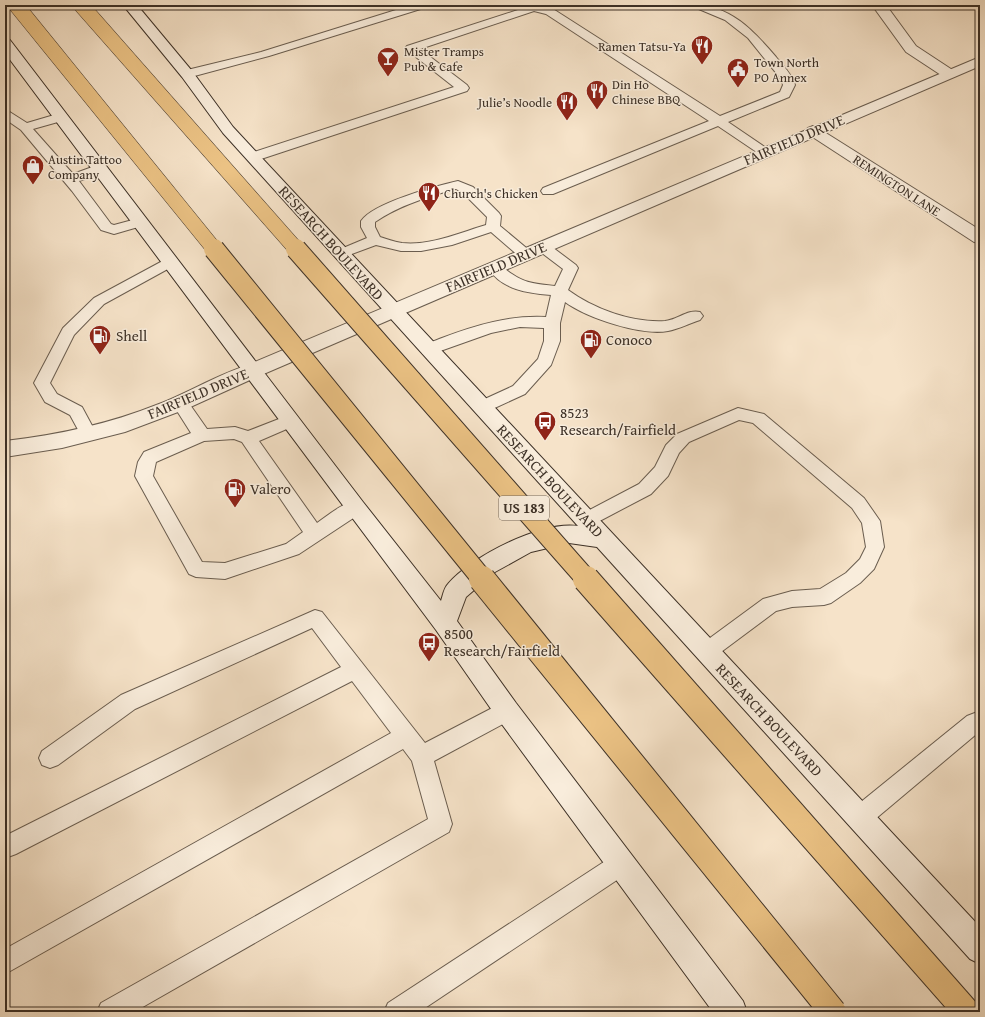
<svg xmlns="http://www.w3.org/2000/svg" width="985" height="1017" viewBox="0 0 985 1017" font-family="'Gentium Book Plus',serif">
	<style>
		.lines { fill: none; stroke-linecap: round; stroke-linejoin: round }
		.service-casing { stroke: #6a5d4f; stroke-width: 2 }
		.minor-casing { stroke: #6a5d4f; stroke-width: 2 }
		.tertiary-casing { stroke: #6a5d4f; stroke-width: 2 }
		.secondary-casing { stroke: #3c3026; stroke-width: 2 }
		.service { fill: #f9eddc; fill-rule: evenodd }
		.minor { fill: #f9eddc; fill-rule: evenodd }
		.tertiary { fill: #f9eddc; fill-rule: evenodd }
		.secondary { fill: #f9eddc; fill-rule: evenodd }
		.motorway-bridge-far2-casing { stroke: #3c3026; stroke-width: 16; stroke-linecap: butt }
		.motorway-bridge-far1-casing { stroke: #3c3026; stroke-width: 22; stroke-linecap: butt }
		.motorway-bridge-casing { stroke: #3c3026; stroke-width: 28; stroke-linecap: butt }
		.motorway-bridge-far2 { stroke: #ebc284; stroke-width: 15 }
		.motorway-bridge-far1 { stroke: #ebc284; stroke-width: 20 }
		.motorway-bridge { stroke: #ebc284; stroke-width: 26 }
		.labels { text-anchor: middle; stroke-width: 3; stroke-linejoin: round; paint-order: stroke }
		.far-poi-label { font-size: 13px; fill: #3c3026; stroke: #f9eddc; text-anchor: start }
		.far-street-label { font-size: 13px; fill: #3c3026; stroke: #f9eddc }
		.shield { fill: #f9eddc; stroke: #75695d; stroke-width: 1 }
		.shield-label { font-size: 14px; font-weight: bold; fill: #3c3026 }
		.street-label { font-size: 15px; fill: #3c3026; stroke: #f9eddc }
		.poi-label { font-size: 15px; fill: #3c3026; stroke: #f9eddc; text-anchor: start }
	</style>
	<rect width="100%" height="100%" fill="#f6e3c9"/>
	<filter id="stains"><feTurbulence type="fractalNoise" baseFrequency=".005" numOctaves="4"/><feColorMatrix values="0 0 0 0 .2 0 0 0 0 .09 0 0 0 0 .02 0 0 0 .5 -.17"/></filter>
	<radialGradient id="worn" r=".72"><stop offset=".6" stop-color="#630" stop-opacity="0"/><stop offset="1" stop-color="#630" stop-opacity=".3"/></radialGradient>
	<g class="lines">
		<!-- service casing -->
		<g class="service-casing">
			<g id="service">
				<polygon points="412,5 428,5 427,7 269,56 187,78 181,74 183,71 261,52"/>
				<path d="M522 5H536L553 9 720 116 780 92 783 85 781 79 748 38 725 20 694 7 693 5C730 5 753 30 776 57 783 66 792 74 795 85L789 97 728 122 772 152 771 155H761L718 126 553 194H543L541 191 543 188 709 121 546 14 534 11 420 49 467 85 469 88 467 91 258 160 253 161 246 157 248 154 454 87 407 50 405 48 407 46 524 8Z"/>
				<polygon points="5,109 27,123 61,113 65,114 67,117 65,120 33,129 73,174 95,166 105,166 107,169 105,172 79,181 111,224 114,225 140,218 145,219 147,222 145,225 114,234 101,230 72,191 21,130 5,119"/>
				<path d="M458 181 473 187 499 213 501 216 500 226 530 251 532 254 530 257H520L491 232 452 245 421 251H401L376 245 341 258 336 257 334 254 336 251 367 238 361 227V221C373 203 436 186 458 181ZM456 189 463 193 487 217 486 225C459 233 430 246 402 243 395 242 387 239 380 237L375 227V222C398 206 429 196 456 189Z"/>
				<path d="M543 243 548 244 576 265 578 268 568 290C594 309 632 323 665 321 677 320 688 309 700 312L703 316 700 320C690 323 679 329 668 331 641 336 587 318 565 302L560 323V341L551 365 525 394 488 411 482 413 476 411 474 407 476 403 513 386 538 359 544 341V328L520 327 491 333 429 355 423 354 421 350C425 343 435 341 442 338 476 325 510 315 546 317L551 295C528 293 502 290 488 268L490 265C500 262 504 269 512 274 526 284 539 284 555 286L563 269 538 250 536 247 538 244Z"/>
				<polygon points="170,257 175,259 177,262 175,265 104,304 74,335 50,383 57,394 82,407 96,433 94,437 88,439 82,437 70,415 45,402 34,383 63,328 94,298"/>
				<path d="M180 397 186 399 207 429 235 427 248 431 284 417 290 415 296 417 298 421 296 425 259 441 317 523C329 515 347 498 361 503L364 508 361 513 299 554 225 579 196 577 189 574 135 476 138 462 144 452 191 433 172 403 174 399ZM234 439 242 442 303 532 286 544 225 563 202 562 153 476 156 462 204 441Z"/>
				<polygon points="738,408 764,414 864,498 880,521 884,547 874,569 860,583 831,603 824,605 792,607 776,611 713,658 706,661 699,658 696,652 699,646 763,599 792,591 820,589 846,573 860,559 866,547 862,523 852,508 753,423 739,420 689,442 679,453 668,476 651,494 592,525 586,527 580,525 577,520 580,515 639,484 655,467 666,445 677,434"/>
				<polygon points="315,610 322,612 425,743 500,704 507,702 514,704 517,711 514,718 434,761 452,824 449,832 134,1012 97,1012 101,1003 428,819 412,761 403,749 5,974 5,949 391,733 352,681 16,854 8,857 5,856 5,836 341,667 312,628 135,709 58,765 50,768 42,765 39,758 42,751 121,695"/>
				<polygon points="980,711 980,731 867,826 859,829 851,826 848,818 851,810 967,716"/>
				<polygon points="621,853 629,856 633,864 629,872 419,1012 384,1012 388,1003 613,856"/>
			</g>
		</g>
		<!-- minor casing -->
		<g class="minor-casing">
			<g id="minor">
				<polygon points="872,5 886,5 916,46 954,71 956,74 954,77 944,77 906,52"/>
				<polygon points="813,126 818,128 980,230 980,243 974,242 808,134 805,131 808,128"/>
				<path d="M252 364 259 366 262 371 259 376 186 409 125 432 62 448 5 457V441C58 435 109 424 159 404 190 392 220 373 252 364Z"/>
			</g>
		</g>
		<!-- tertiary casing -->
		<g class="tertiary-casing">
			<polygon id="tertiary" points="980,57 980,66 259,376 252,378 245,376 242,371 245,366"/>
		</g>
		<!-- secondary casing -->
		<g class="secondary-casing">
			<path id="secondary" d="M123 5H137L192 71 233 127 980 927V964L970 959 597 547 569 543 531 552 495 572 466 597 457 621 516 703 743 1001 747 1012H713L498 719 436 630 5 53V39L10 40 363 502 441 601C443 595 444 588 448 584 472 556 541 521 578 526L223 133 182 77Z"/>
		</g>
		<!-- service -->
		<use href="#service" class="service"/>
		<!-- minor -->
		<use href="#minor" class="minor"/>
		<!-- tertiary -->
		<use href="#tertiary" class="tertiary"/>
		<!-- secondary -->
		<use href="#secondary" class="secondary"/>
		<!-- motorway-bridge-far2 casing -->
		<g class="motorway-bridge-far2-casing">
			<g id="motorway-bridge-far2">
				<polyline points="16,5 215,250"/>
				<polyline points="81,5 297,250"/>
			</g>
		</g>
		<!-- motorway-bridge-far1 casing -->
		<g class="motorway-bridge-far1-casing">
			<g id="motorway-bridge-far1">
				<polyline points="214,249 483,580"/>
				<polyline points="296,249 587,580"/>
			</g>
		</g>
		<!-- motorway-bridge casing -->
		<g class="motorway-bridge-casing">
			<g id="motorway-bridge">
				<polyline points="482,579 833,1012"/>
				<polyline points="586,579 967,1012"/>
			</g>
		</g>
		<!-- motorway-bridge-far2 -->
		<use href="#motorway-bridge-far2" class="motorway-bridge-far2"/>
		<!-- motorway-bridge-far1 -->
		<use href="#motorway-bridge-far1" class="motorway-bridge-far1"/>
		<!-- motorway-bridge -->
		<use href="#motorway-bridge" class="motorway-bridge"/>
	</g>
	<!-- icons -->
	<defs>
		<g id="restaurant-pin" transform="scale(1.15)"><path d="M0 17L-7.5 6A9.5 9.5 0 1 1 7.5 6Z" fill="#8f2418" stroke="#f9eddc"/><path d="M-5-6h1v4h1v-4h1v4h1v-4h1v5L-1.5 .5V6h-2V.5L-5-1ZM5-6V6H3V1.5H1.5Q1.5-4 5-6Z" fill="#fff"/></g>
		<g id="bar-pin" transform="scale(1.15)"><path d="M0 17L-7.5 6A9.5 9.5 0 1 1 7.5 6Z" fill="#8f2418" stroke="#f9eddc"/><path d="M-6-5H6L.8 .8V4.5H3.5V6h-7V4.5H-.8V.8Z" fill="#fff"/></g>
		<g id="civic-pin" transform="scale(1.15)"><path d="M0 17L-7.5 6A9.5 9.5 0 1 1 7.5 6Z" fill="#8f2418" stroke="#f9eddc"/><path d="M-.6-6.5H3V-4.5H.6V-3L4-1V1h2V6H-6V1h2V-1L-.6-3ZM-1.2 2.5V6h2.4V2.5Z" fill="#fff"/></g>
		<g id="shop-pin" transform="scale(1.15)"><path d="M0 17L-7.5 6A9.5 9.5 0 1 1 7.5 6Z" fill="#8f2418" stroke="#f9eddc"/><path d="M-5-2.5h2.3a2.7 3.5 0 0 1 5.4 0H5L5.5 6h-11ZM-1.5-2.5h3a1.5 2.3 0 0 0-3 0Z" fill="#fff"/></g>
		<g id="fuel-pin" transform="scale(1.15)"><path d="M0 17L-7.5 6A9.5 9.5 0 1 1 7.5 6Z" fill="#8f2418" stroke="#f9eddc"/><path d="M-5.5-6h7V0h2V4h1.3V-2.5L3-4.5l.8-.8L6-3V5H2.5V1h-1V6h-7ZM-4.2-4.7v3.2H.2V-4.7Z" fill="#fff"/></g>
		<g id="bus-pin" transform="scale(1.15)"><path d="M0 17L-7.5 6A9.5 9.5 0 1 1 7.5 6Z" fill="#8f2418" stroke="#f9eddc"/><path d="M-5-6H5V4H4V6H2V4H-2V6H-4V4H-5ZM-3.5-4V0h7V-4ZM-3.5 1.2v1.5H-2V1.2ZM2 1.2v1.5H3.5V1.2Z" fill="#fff"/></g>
	</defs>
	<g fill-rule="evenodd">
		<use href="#restaurant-pin" x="702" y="46"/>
		<use href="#bar-pin" x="388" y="58"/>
		<use href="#civic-pin" x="738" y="69"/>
		<use href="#restaurant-pin" x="597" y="91"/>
		<use href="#restaurant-pin" x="567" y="102"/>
		<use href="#shop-pin" x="33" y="166"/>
		<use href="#restaurant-pin" x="429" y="193"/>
		<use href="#fuel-pin" x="100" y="336"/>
		<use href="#fuel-pin" x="591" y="340"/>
		<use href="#bus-pin" x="545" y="422"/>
		<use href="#fuel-pin" x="235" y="489"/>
		<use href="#bus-pin" x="429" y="643"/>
	</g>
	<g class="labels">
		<!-- far-poi labels -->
		<g class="far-poi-label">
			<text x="686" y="51" text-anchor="end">Ramen Tatsu-Ya</text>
			<text x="404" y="56">Mister Tramps<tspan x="404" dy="15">Pub &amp; Cafe</tspan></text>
			<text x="754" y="67">Town North<tspan x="754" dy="15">PO Annex</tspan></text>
			<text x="612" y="89">Din Ho<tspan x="612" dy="15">Chinese BBQ</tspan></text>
			<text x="552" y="107" text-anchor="end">Julie’s Noodle</text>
			<text x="48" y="164">Austin Tattoo<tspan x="48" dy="15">Company</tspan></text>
			<text x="444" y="198">Church's Chicken</text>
		</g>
		<!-- far-street labels -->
		<g class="far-street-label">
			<text transform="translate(897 185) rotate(33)" y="5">REMINGTON LANE</text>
		</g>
		<!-- shield labels -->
		<rect class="shield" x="499" y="496" width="50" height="24" rx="3"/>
		<g class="shield-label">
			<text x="524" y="513">US 183</text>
		</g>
		<!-- street labels -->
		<g class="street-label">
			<text transform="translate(794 140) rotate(-23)" y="5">FAIRFIELD DRIVE</text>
			<text transform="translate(331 243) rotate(48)" y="5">RESEARCH BOULEVARD</text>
			<text transform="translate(496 267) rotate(-23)" y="5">FAIRFIELD DRIVE</text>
			<text transform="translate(198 394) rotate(-23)" y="5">FAIRFIELD DRIVE</text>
			<text transform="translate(550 481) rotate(47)" y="5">RESEARCH BOULEVARD</text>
			<text transform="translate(769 720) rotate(47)" y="5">RESEARCH BOULEVARD</text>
		</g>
		<!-- poi labels -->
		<g class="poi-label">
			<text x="116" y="341">Shell</text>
			<text x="606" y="345">Conoco</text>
			<text x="560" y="418">8523<tspan x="560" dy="17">Research/Fairfield</tspan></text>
			<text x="250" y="494">Valero</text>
			<text x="444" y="639">8500<tspan x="444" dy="17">Research/Fairfield</tspan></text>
		</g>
	</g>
	<!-- margin -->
	<rect width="985" height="1017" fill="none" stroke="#f6e3c9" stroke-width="20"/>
	<rect x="6" y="6" width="973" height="1005" fill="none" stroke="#3c3026" stroke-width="2"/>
	<rect x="10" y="10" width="965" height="997" fill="none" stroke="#3c3026"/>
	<rect width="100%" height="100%" filter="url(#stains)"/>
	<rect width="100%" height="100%" fill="url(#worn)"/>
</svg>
